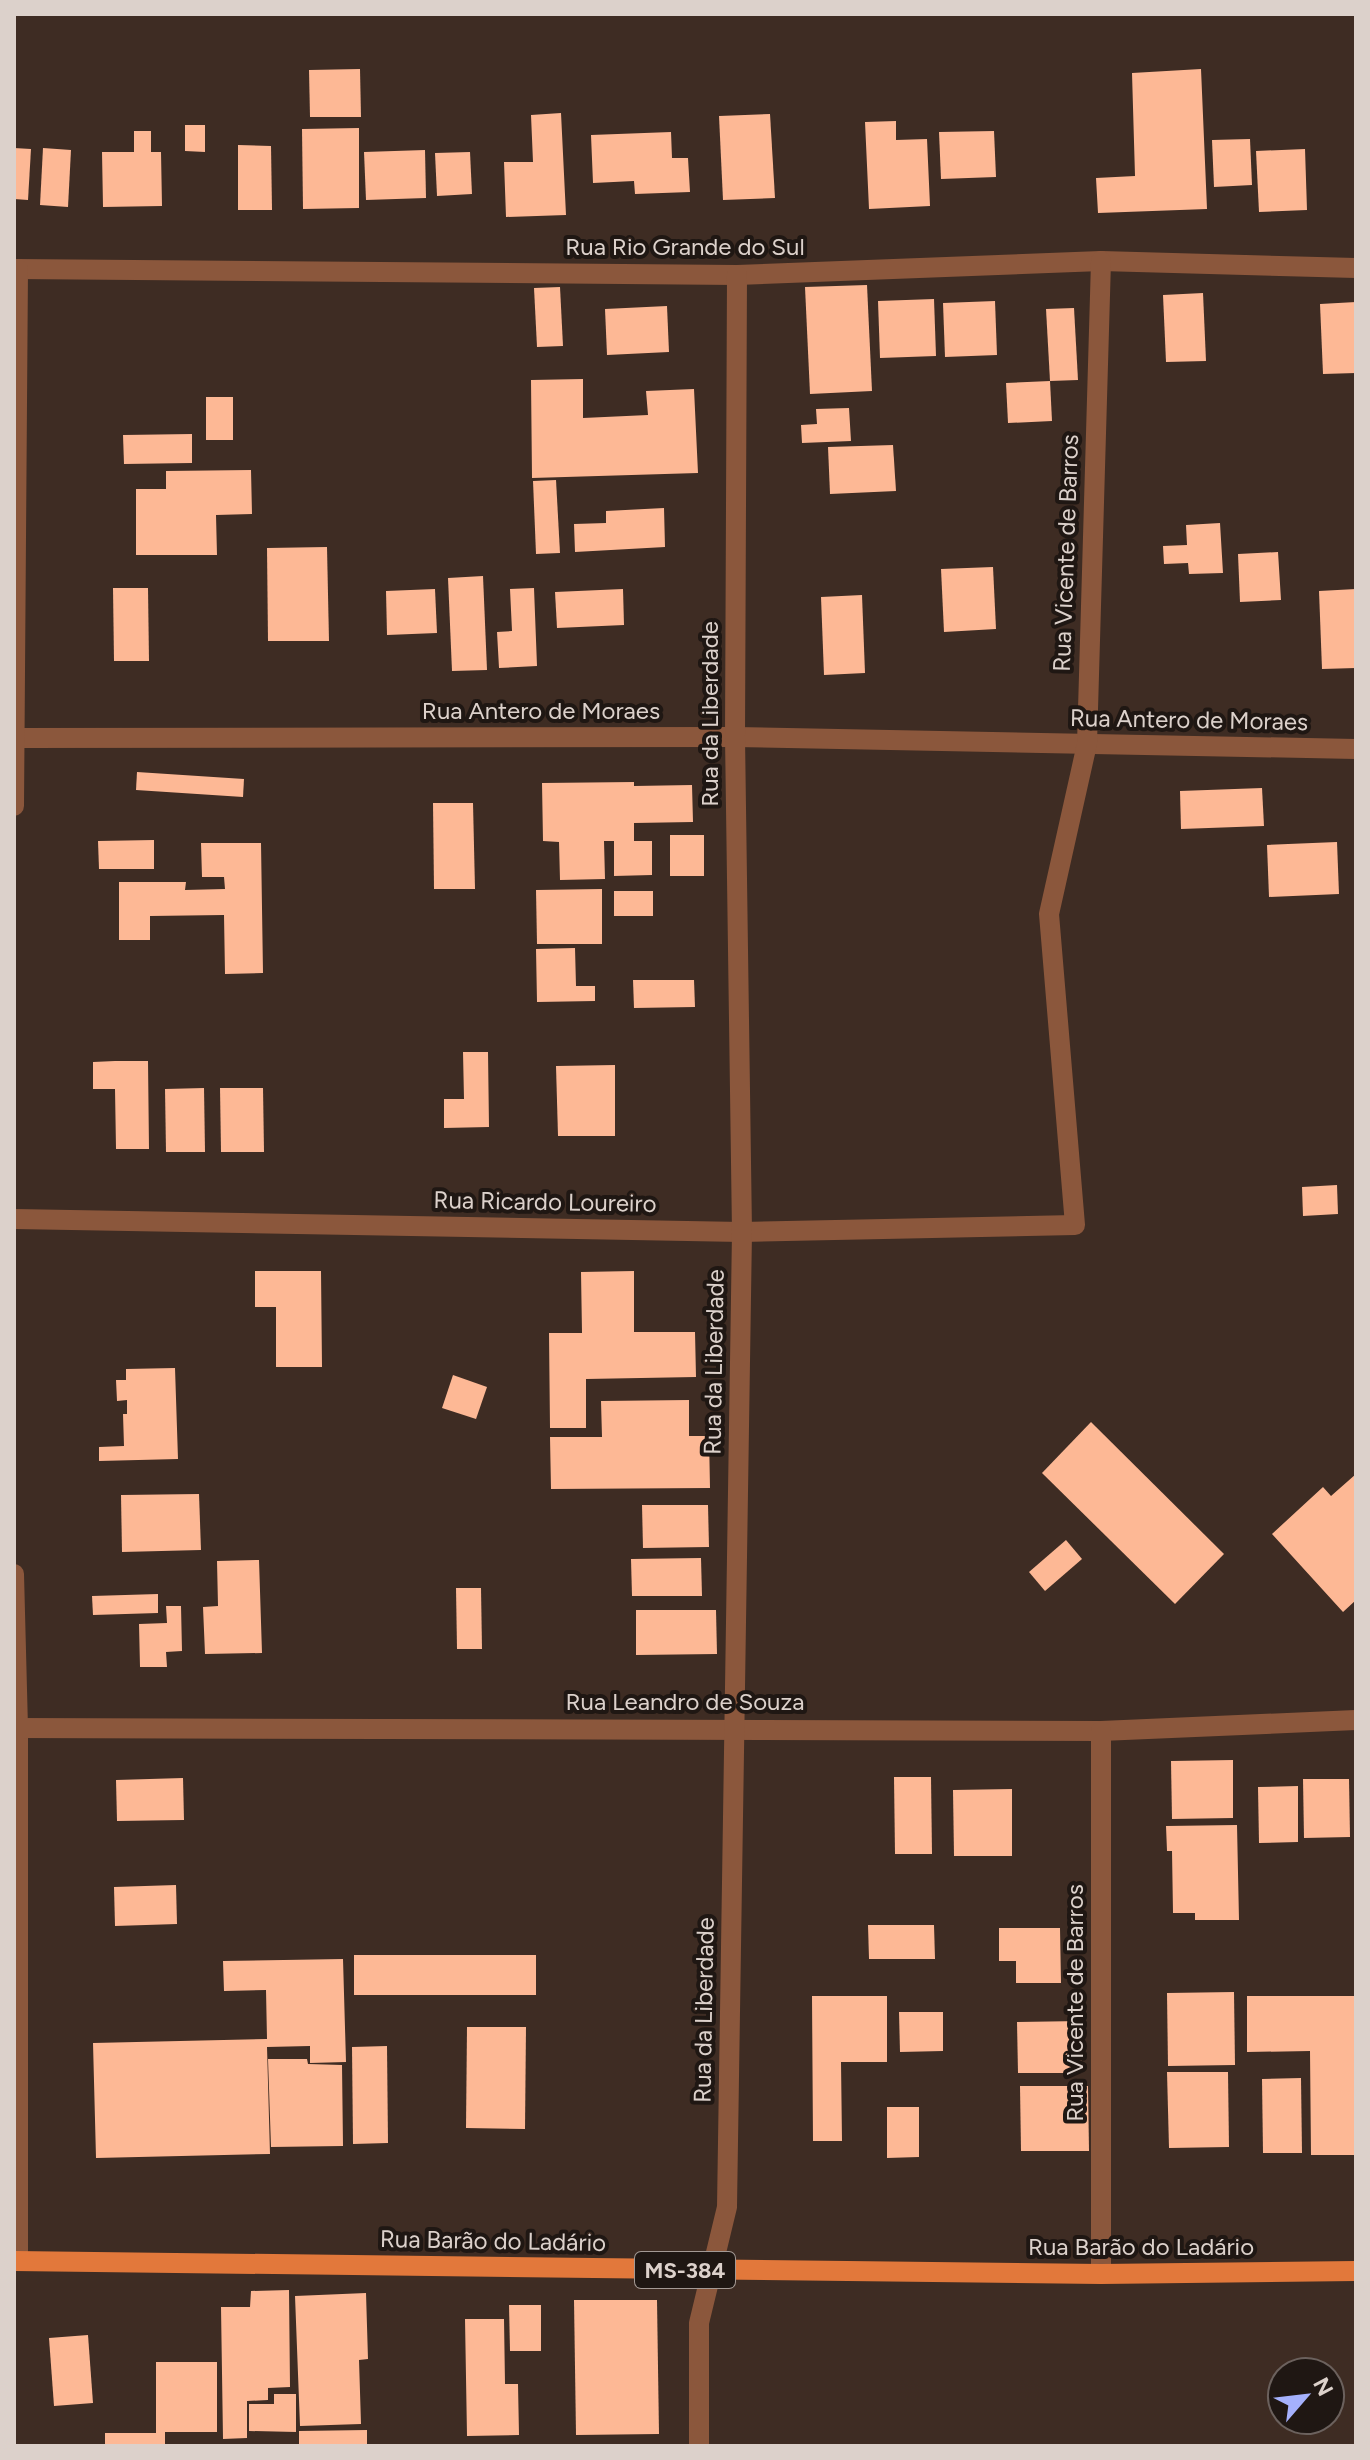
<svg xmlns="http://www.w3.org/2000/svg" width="1370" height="2460" viewBox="0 0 1370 2460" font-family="Figtree,sans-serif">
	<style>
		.building { fill: #fdb895 }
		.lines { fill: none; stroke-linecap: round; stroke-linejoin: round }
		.street { stroke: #8b573c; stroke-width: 20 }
		.primary { stroke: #e2783b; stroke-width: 20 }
		.labels { text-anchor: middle; stroke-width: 8; stroke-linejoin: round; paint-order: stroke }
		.shield { fill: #1f1713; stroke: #a39994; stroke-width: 2 }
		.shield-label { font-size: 22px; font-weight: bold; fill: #dcd1cb }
		.street-label { font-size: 24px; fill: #dcd1cb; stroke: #1f1713 }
	</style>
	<rect width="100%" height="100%" fill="#3e2c23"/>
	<!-- building -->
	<g class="building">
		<polygon points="360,69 361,117 310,117 309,70"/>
		<polygon points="1201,69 1207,209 1098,213 1096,178 1135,176 1132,73"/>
		<polygon points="561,113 566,215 506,217 504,162 533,162 531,115"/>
		<polygon points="770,114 775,198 723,200 719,116"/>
		<polygon points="896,121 896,140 927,139 930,206 869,209 865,122"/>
		<polygon points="185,125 205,125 205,152 185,151"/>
		<polygon points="359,128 359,208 303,209 302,129"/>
		<polygon points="134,131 151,131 151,152 161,152 162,206 103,207 102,152 134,152"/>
		<polygon points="994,131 996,177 941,179 939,132"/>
		<polygon points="671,132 672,158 688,158 690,192 635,194 634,181 593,183 591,135"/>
		<polygon points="1250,139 1252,185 1214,187 1212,140"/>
		<polygon points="238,145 271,146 272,210 238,210"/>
		<polygon points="14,148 31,149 28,200 14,199"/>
		<polygon points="43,148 71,150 68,207 40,205"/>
		<polygon points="1305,149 1307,210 1259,212 1256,151"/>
		<polygon points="425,150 426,198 366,200 364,152"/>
		<polygon points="470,152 472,194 437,196 435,153"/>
		<polygon points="867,285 872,391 810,394 805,287"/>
		<polygon points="560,287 563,346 537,347 534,288"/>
		<polygon points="1203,293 1206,361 1166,362 1163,295"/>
		<polygon points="934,299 936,356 880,358 878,301"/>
		<polygon points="995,301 997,355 945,357 943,303"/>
		<polygon points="1356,302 1356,373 1323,374 1320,304"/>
		<polygon points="667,306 669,352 607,355 605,309"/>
		<polygon points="1074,308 1078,380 1050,381 1046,309"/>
		<polygon points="583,379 583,418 648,415 646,391 694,389 698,473 532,478 531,380"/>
		<polygon points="1050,381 1052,421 1008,423 1006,383"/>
		<rect x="206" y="397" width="27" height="43"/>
		<polygon points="849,408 851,441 802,443 801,425 817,424 816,409"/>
		<polygon points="192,434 192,463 124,464 123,435"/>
		<polygon points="893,445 896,491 830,494 828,447"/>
		<polygon points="251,470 252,514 216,515 217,555 136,555 136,489 166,489 166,471"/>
		<polygon points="556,480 560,553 536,554 533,481"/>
		<polygon points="664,508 665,547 575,552 574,524 606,523 606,511"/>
		<polygon points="1220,523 1223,573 1189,574 1188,563 1164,564 1163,546 1187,545 1186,525"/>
		<polygon points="327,547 329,641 268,641 267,548"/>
		<polygon points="1278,552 1281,600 1240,602 1238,554"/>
		<polygon points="993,567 996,629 944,632 941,569"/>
		<polygon points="483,576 487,670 452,671 448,578"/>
		<polygon points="113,588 148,588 149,661 114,661"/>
		<polygon points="534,588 537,666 499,668 497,632 512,631 510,589"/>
		<polygon points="435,589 437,633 387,635 386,591"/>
		<polygon points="623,589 624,625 557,628 555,592"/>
		<polygon points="1356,589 1356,668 1322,669 1319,591"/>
		<polygon points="862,595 865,673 824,675 821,597"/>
		<polygon points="137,772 244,779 243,797 136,790"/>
		<polygon points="634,782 634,786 692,785 693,822 634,823 634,841 652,841 652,875 614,876 614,841 604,841 605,879 560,880 559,842 543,841 542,783"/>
		<polygon points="1262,788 1264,826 1181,829 1180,791"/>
		<polygon points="433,803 473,803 475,889 434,889"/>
		<rect x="670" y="835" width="34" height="41"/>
		<polygon points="154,840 154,869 99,869 98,841"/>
		<polygon points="1337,842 1339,894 1269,897 1267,845"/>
		<polygon points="201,843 261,843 263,973 225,974 224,915 150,916 150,940 119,940 119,882 186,882 185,890 225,889 224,877 202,877"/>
		<polygon points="602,889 602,944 537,944 536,890"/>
		<rect x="614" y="891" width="39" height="25"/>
		<polygon points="575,948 576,986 595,986 595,1001 537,1002 536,949"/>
		<polygon points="633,980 694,980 695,1007 634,1008"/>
		<polygon points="463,1052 488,1052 489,1127 444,1128 444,1099 464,1099"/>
		<polygon points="115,1061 148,1061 149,1149 116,1149 115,1089 93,1089 93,1062"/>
		<polygon points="615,1065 615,1136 558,1136 556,1066"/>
		<polygon points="204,1088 205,1152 166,1152 165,1089"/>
		<polygon points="220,1088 263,1088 264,1152 221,1152"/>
		<polygon points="1337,1185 1338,1214 1303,1216 1302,1187"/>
		<polygon points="255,1271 321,1271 322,1367 276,1367 276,1307 255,1307"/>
		<polygon points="634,1271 634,1332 695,1332 696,1377 586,1379 586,1428 550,1428 549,1333 582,1333 581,1272"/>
		<polygon points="175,1368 178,1459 99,1461 99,1447 124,1446 123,1414 127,1414 127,1400 117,1401 116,1380 126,1380 126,1369"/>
		<polygon points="453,1375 487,1387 476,1419 442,1408"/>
		<polygon points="689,1400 689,1436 709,1436 710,1488 551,1489 550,1437 602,1437 601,1401"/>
		<polygon points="1091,1422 1224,1554 1175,1604 1042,1473"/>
		<polygon points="1356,1474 1356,1600 1343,1612 1272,1534 1323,1487 1331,1496"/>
		<polygon points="199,1494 201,1550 122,1552 121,1495"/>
		<polygon points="642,1505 708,1505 709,1547 643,1548"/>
		<polygon points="1066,1540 1082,1559 1045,1591 1029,1572"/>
		<polygon points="701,1558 702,1596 632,1596 631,1559"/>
		<polygon points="259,1560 262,1653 205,1654 203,1607 218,1606 217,1561"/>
		<polygon points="456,1588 481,1588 482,1649 457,1649"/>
		<polygon points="158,1594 158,1613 93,1615 92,1596"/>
		<polygon points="166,1606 181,1606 182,1651 166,1652 167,1667 140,1667 139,1624 167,1623"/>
		<polygon points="636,1610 716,1610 717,1654 636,1655"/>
		<polygon points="1233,1760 1233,1818 1172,1819 1171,1761"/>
		<polygon points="894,1777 931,1777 932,1854 895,1854"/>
		<polygon points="183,1778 184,1820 117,1821 116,1780"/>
		<polygon points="1303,1779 1349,1779 1350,1837 1304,1838"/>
		<polygon points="1298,1786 1298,1842 1259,1843 1258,1787"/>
		<polygon points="1012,1789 1012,1856 954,1856 953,1790"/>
		<polygon points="1237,1825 1239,1920 1195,1920 1195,1913 1173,1913 1172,1851 1167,1851 1166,1826"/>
		<polygon points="176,1885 177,1924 115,1926 114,1887"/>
		<polygon points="868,1925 934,1925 935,1959 869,1959"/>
		<polygon points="999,1928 1060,1928 1061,1983 1016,1983 1016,1961 999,1961"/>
		<rect x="354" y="1955" width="182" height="40"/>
		<polygon points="343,1959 346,2062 310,2063 310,2046 267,2047 270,2154 96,2158 93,2043 267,2039 266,1990 224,1991 223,1961"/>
		<polygon points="1234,1992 1235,2065 1168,2066 1167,1993"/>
		<polygon points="812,1996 887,1996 887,2062 841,2062 842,2141 813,2141"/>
		<polygon points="1247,1996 1356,1996 1356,2155 1311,2155 1310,2051 1247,2052"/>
		<polygon points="899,2012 943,2012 943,2051 900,2052"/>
		<polygon points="1081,2021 1082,2073 1018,2073 1017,2022"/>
		<polygon points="467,2027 526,2027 525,2129 466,2128"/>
		<polygon points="387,2046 388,2143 353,2144 352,2047"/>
		<polygon points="268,2059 307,2059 308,2064 342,2065 343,2146 271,2147"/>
		<polygon points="1167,2072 1228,2072 1229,2147 1169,2148"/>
		<polygon points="1301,2078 1302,2153 1263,2153 1262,2079"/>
		<polygon points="1020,2086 1088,2086 1089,2151 1021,2151"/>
		<polygon points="887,2107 919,2107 919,2157 887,2158"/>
		<polygon points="289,2290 290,2387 268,2388 268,2400 247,2401 247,2438 223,2439 221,2307 250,2307 251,2291"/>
		<polygon points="366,2293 368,2359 359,2360 361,2424 300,2426 295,2296"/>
		<polygon points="574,2300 657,2300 659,2434 576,2435"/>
		<polygon points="509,2305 541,2305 541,2351 510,2351"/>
		<polygon points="465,2319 504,2319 505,2384 518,2384 519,2435 467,2436"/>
		<polygon points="88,2335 93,2403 54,2406 49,2338"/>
		<polygon points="156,2362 217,2362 217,2432 165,2432 165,2446 105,2446 105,2433 156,2433"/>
		<polygon points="274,2394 296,2394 296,2432 249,2431 249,2404 274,2404"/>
		<polygon points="367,2430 367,2446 299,2446 299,2431"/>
	</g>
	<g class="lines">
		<!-- street -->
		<g class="street">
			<polyline points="14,269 737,275 1101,261 1356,268"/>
			<polyline points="14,738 735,737 1356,749"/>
			<polyline points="14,806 18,269"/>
			<polyline points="14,1219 742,1232 1075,1225 1049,914 1087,744 1101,261"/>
			<polyline points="14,1574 18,1728 18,2261"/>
			<polyline points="14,1728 1101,1731 1356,1720"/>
			<polyline points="1101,1731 1101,2274"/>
			<polyline points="699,2446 699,2323 727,2207 742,1232 735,737 737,275"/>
		</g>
		<!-- primary -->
		<polyline class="primary" points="14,2261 1101,2274 1356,2271"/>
	</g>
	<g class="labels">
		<!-- shield labels -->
		<rect class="shield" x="635" y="2252" width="100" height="36" rx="6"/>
		<g class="shield-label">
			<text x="685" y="2278">MS-384</text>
		</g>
		<!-- street labels -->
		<g class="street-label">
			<text x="685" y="255">Rua Rio Grande do Sul</text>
			<text transform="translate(1066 553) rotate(-88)" y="8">Rua Vicente de Barros</text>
			<text x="541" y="719">Rua Antero de Moraes</text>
			<text transform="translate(710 714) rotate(-90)" y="8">Rua da Liberdade</text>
			<text transform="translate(1189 720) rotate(1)" y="8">Rua Antero de Moraes</text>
			<text transform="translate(545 1202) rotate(1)" y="8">Rua Ricardo Loureiro</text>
			<text transform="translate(714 1362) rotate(-89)" y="8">Rua da Liberdade</text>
			<text x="685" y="1710">Rua Leandro de Souza</text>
			<text transform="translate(1075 2003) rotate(-90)" y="8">Rua Vicente de Barros</text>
			<text transform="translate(704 2010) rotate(-89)" y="8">Rua da Liberdade</text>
			<text transform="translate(493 2241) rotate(1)" y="8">Rua Barão do Ladário</text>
			<text x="1141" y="2255">Rua Barão do Ladário</text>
		</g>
	</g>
	<!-- border -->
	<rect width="1370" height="2460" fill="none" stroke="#dcd1cb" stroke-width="32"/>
	<!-- north arrow -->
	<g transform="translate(1306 2396) rotate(62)"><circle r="38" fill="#1f1713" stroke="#6b615d" stroke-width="2"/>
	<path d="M0-6L14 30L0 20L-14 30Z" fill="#a5b1fc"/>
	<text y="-12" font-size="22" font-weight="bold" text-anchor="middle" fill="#dcd1cb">N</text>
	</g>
</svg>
